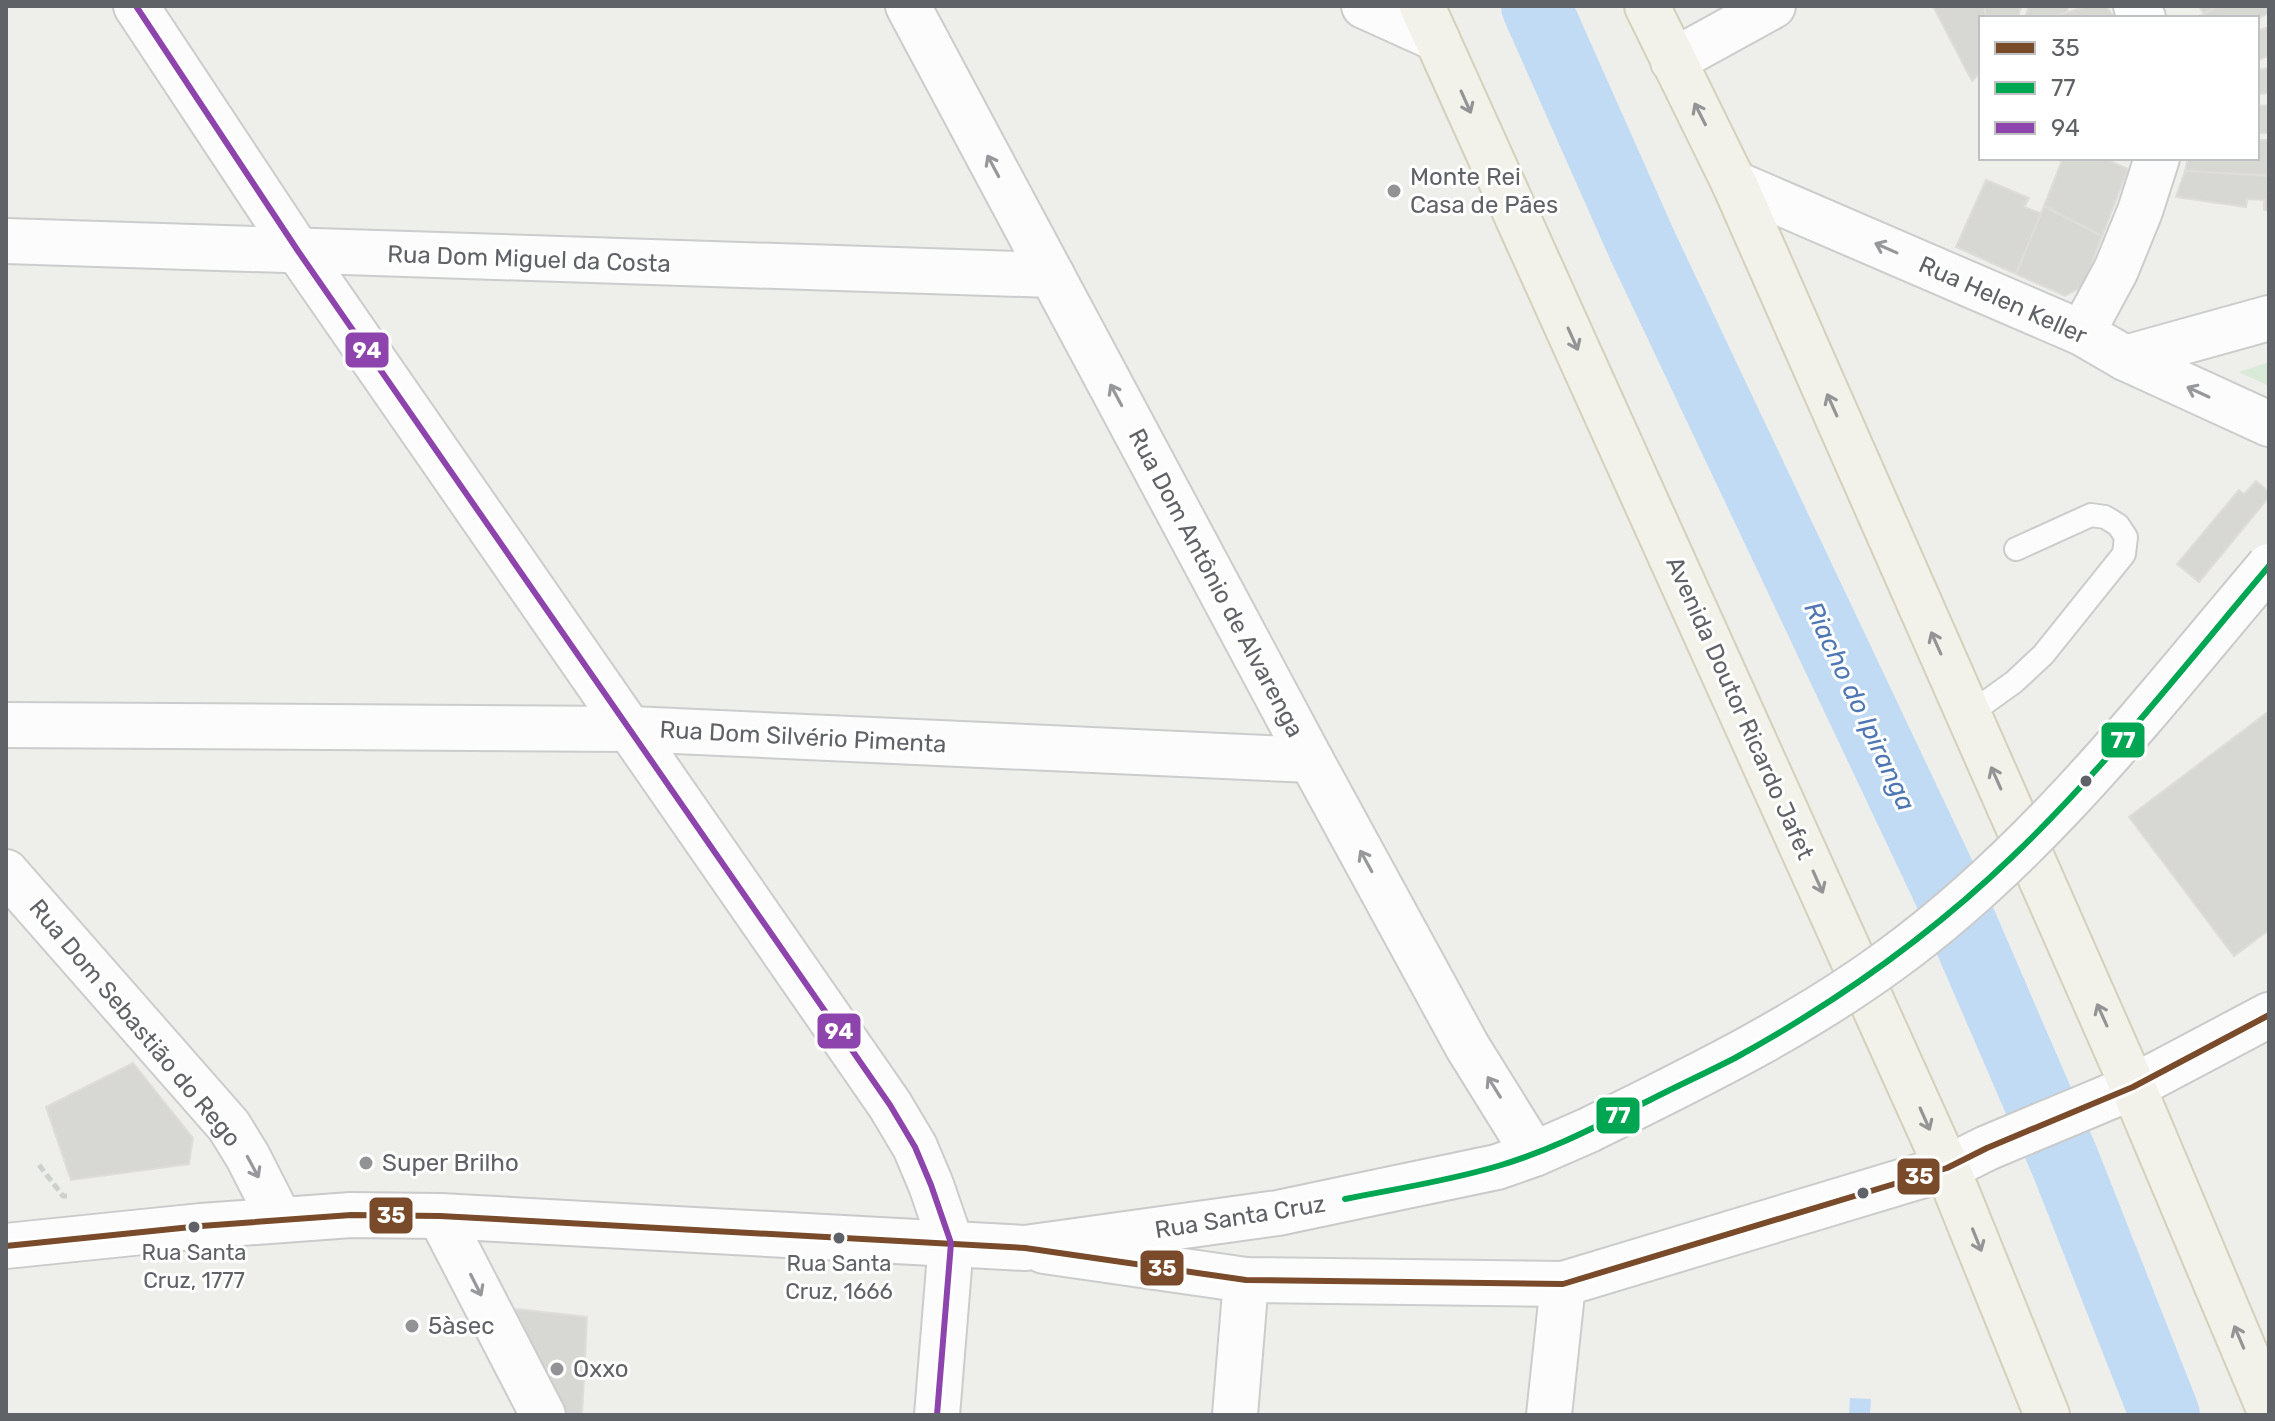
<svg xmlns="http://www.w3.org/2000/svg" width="2275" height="1421" viewBox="0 0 2275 1421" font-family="Rubik,sans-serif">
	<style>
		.green { fill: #d9ead8 }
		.water { fill: #c2dbf5 }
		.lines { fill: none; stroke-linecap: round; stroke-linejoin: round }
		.river { stroke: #c2dbf5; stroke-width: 70 }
		.building { fill: #d7d7d4; stroke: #deddda; stroke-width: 2 }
		.lane-casing { stroke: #cbcccc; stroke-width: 26 }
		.street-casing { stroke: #cbcccc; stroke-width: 48 }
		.secondary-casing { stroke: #cacaca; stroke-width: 48 }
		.primary-casing { stroke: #d4d0ba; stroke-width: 48 }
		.path { stroke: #ccd0ce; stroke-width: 5; stroke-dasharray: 8 4; stroke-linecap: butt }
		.lane { stroke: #fcfcfc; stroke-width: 22 }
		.street { stroke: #fcfcfc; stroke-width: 44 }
		.secondary { stroke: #fcfcfc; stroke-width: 44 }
		.primary { stroke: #f3f2ea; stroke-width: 44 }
		.secondary-bridge-casing { stroke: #cacaca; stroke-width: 48; stroke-linecap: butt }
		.secondary-bridge { stroke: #fcfcfc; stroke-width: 44 }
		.bus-1-casing { stroke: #fff; stroke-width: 12 }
		.bus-2-casing { stroke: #fff; stroke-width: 12 }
		.bus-3-casing { stroke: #fff; stroke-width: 12 }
		.bus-1 { stroke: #7a4b2a; stroke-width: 6 }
		.bus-2 { stroke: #00a651; stroke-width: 6 }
		.bus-3 { stroke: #8e44ad; stroke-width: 6 }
		.oneway { stroke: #939495 }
		.oneway2 { stroke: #96989b }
		.poi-dot { fill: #919395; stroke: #fff; stroke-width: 3 }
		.bus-dot { fill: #5f6267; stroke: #fff; stroke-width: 3 }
		.labels { text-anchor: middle; stroke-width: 6; stroke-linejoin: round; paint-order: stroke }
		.bus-label { font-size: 22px; fill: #5f6267; stroke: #fff }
		.poi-label { font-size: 24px; fill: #5f6267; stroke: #fff; text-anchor: start }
		.street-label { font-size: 24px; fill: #5f6267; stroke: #fff }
		.water-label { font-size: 26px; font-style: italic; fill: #4e77b4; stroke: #fff }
		.line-badge { stroke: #fff; stroke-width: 3 }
		.badge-label { font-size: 22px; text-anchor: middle; font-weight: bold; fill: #fff }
	</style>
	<rect width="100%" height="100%" fill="#eeeeea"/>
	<!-- green -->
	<polygon class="green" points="2269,362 2269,386 2239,372"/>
	<!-- water -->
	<polygon class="water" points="1850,1398 1871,1399 1870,1415 1849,1415"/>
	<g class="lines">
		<!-- river -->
		<polyline class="river" points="1536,6 1643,247 1947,889 2065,1162 2165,1415"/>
	</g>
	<!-- building -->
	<g class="building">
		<polygon points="1933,6 1985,6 1985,18 1981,18 1981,72 1972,81"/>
		<polygon points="1985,6 2022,6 2017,18 1985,18"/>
		<polygon points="2029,6 2069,6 2066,13 2050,18 2025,18"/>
		<polygon points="2088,6 2106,6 2115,18 2049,18"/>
		<polygon points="2199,6 2219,6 2204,14"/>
		<polygon points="2219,6 2269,6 2269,13 2257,19 2200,16"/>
		<polygon points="2269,27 2269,56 2257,60 2257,31"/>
		<polygon points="2269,68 2269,93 2257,94 2257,70"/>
		<polygon points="2269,105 2269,133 2257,133 2257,106"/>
		<polygon points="2257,140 2269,140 2269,175 2185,171 2188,158 2257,158"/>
		<polygon points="2063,158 2103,158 2128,169 2102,236 2044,206"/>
		<polygon points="2185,171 2269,176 2269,211 2264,210 2264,200 2247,199 2246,207 2176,197"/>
		<polygon points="1986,180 2029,198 2024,207 2041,213 2016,274 1956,247"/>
		<polygon points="2044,206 2102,236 2083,286 2065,296 2016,274"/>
		<polygon points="2256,481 2269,492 2269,497 2199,582 2177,564 2239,490 2244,494"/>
		<polygon points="2269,711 2269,930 2234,956 2129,817"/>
		<polygon points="133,1063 193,1138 189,1164 71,1180 46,1107"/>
		<polygon points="516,1309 587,1317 582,1415 553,1415 508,1324"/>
	</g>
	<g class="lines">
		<!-- lane casing -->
		<g class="lane-casing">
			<polyline id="lane" points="1968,715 2014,682 2043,655 2124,554 2126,537 2118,525 2105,517 2091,515 2016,549"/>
		</g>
		<!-- street casing -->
		<g class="street-casing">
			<g id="street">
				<polyline points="136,6 298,251 890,1105 915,1147 931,1185 951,1243 937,1415"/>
				<polyline points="908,6 1311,760 1467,1046 1534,1154"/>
				<polyline points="1364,6 1437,39"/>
				<polyline points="2136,6 2143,18"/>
				<polyline points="1673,61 1773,6"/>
				<polyline points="1734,183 2082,333 2125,358 2269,424"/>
				<polyline points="6,241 1052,275"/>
				<polyline points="2082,333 2116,270 2140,211 2157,158"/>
				<polyline points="2125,358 2269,318"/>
				<polyline points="6,725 631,729 1311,760"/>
				<polyline points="6,872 229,1126 248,1157 280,1220"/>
				<polyline points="440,1216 543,1415"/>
				<polyline points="1044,1251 1246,1280 1563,1284 1947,1168"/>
				<polyline points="1235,1415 1246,1280"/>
				<polyline points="1549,1415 1563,1284"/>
			</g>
		</g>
		<!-- secondary casing -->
		<g class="secondary-casing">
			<g id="secondary">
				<polyline points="1947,1168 1987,1148 2133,1087 2269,1015"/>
				<polyline points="6,1246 201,1226 351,1215 440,1216 1025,1248 1278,1213 1387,1190 1497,1167 1534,1154 1589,1130"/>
			</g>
		</g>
		<!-- primary casing -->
		<g class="primary-casing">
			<g id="primary">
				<polyline points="1422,6 1947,1168 2047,1415"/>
				<polyline points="1647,6 1734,183 2133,1087 2269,1409"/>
			</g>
		</g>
		<!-- path -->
		<polyline class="path" points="39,1165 63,1196 67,1196"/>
		<!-- lane -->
		<use href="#lane" class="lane"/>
		<!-- street -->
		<use href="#street" class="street"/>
		<!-- secondary -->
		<use href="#secondary" class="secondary"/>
		<!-- primary -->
		<use href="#primary" class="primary"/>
		<!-- secondary-bridge casing -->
		<g class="secondary-bridge-casing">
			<path id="secondary-bridge" d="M1589 1130C1692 1079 1796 1029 1889 961 2038 853 2151 705 2269 566"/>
		</g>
		<!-- secondary-bridge -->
		<use href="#secondary-bridge" class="secondary-bridge"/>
		<!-- bus-1 casing -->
		<g class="bus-1-casing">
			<polyline id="bus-1" points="6,1246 201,1226 351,1215 440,1216 1025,1248 1246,1280 1563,1284 1947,1168 1987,1148 2133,1087 2269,1015"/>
		</g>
		<!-- bus-2 casing -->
		<g class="bus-2-casing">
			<path id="bus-2" d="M1345 1199C1395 1189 1448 1181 1498 1166 1550 1151 1599 1125 1648 1101 1677 1086 1706 1073 1735 1058 1835 1003 1930 936 2013 856 2106 767 2186 664 2269 566"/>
		</g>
		<!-- bus-3 casing -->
		<g class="bus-3-casing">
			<polyline id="bus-3" points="136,6 298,251 890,1105 915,1147 931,1185 951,1243 937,1415"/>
		</g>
		<!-- bus-1 -->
		<use href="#bus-1" class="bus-1"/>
		<!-- bus-2 -->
		<use href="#bus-2" class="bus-2"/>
		<!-- bus-3 -->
		<use href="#bus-3" class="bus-3"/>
	</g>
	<!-- one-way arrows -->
	<defs><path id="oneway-shaft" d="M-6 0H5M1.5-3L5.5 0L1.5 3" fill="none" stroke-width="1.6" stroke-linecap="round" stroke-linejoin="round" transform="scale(2)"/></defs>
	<g class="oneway">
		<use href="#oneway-shaft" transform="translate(1466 102) rotate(66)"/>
		<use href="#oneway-shaft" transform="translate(1700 114) rotate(-117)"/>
		<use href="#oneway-shaft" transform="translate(1573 339) rotate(66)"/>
		<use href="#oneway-shaft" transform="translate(1832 405) rotate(-114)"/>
		<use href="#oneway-shaft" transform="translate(1936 643) rotate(-114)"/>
		<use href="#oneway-shaft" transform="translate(1996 778) rotate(-114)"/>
		<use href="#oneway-shaft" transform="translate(1818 882) rotate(66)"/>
		<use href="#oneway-shaft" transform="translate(2102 1015) rotate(-114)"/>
		<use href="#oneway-shaft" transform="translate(1925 1119) rotate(66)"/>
		<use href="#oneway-shaft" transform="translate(1977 1240) rotate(68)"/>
		<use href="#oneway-shaft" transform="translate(2239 1337) rotate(-113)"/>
	</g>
	<g class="oneway2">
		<use href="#oneway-shaft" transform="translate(993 166) rotate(-118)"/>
		<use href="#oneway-shaft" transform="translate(1886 248) rotate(-156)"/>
		<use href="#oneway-shaft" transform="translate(2198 392) rotate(-155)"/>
		<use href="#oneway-shaft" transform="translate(1116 395) rotate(-118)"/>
		<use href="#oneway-shaft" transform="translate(1366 861) rotate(-119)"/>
		<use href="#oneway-shaft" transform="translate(1494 1087) rotate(-122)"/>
		<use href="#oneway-shaft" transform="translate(253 1167) rotate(62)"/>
		<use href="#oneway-shaft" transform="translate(476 1285) rotate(63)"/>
	</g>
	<!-- markers -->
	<g class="poi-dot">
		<circle cx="1394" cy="191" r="8"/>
		<circle cx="366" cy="1163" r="8"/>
		<circle cx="412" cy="1326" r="8"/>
		<circle cx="557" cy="1369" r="8"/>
	</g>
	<g class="bus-dot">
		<circle cx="2086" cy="781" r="7"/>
		<circle cx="1863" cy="1193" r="7"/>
		<circle cx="194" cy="1227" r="7"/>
		<circle cx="839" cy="1238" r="7"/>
	</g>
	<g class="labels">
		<!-- bus labels -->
		<g class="bus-label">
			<text x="194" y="1260">Rua Santa<tspan x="194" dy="28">Cruz, 1777</tspan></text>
			<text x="839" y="1271">Rua Santa<tspan x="839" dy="28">Cruz, 1666</tspan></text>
		</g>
		<!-- poi labels -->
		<g class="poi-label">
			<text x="1410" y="185">Monte Rei<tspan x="1410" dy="28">Casa de Pães</tspan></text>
			<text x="382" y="1171">Super Brilho</text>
			<text x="428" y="1334">5àsec</text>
			<text x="573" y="1377">Oxxo</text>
		</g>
		<!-- street labels -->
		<g class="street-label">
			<text transform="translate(529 259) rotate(2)" y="8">Rua Dom Miguel da Costa</text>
			<text transform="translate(2003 300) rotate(24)" y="8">Rua Helen Keller</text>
			<text transform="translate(1216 583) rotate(62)" y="8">Rua Dom Antônio de Alvarenga</text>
			<text transform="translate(1740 708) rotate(66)" y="8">Avenida Doutor Ricardo Jafet</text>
			<text transform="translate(803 737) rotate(3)" y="8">Rua Dom Silvério Pimenta</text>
			<text transform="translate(135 1023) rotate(50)" y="8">Rua Dom Sebastião do Rego</text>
			<text transform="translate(1240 1217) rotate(-9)" y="8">Rua Santa Cruz</text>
		</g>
		<!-- water labels -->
		<g class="water-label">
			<text transform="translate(1860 706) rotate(65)" y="9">Riacho do Ipiranga</text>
		</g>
	</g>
	<g class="line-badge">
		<rect x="344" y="331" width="46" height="38" rx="8" fill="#8e44ad"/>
		<rect x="2100" y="721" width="46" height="38" rx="8" fill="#00a651"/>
		<rect x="816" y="1012" width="46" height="38" rx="8" fill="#8e44ad"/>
		<rect x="1595" y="1096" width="46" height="39" rx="8" fill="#00a651"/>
		<rect x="1896" y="1157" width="45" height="39" rx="8" fill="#7a4b2a"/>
		<rect x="368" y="1196" width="46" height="39" rx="8" fill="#7a4b2a"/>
		<rect x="1139" y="1249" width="46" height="38" rx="8" fill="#7a4b2a"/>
	</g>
	<g class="badge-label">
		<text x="367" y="358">94</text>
		<text x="2123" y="748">77</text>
		<text x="839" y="1039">94</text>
		<text x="1618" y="1123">77</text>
		<text x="1919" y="1184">35</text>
		<text x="391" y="1223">35</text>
		<text x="1162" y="1276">35</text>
	</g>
	<!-- border -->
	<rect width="2275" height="1421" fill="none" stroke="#5f6267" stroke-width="16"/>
	<!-- legend -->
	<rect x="1979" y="16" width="280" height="144" fill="#ffffff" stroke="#bfc0c2" stroke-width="2"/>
	<rect x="1995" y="42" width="40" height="12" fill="#7a4b2a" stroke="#bfc0c2" stroke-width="2"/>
	<text x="2051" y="56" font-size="24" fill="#5f6267">35</text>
	<rect x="1995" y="82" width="40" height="12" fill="#00a651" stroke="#bfc0c2" stroke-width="2"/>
	<text x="2051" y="96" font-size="24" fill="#5f6267">77</text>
	<rect x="1995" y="122" width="40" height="12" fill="#8e44ad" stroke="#bfc0c2" stroke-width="2"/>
	<text x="2051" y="136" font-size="24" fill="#5f6267">94</text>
</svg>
